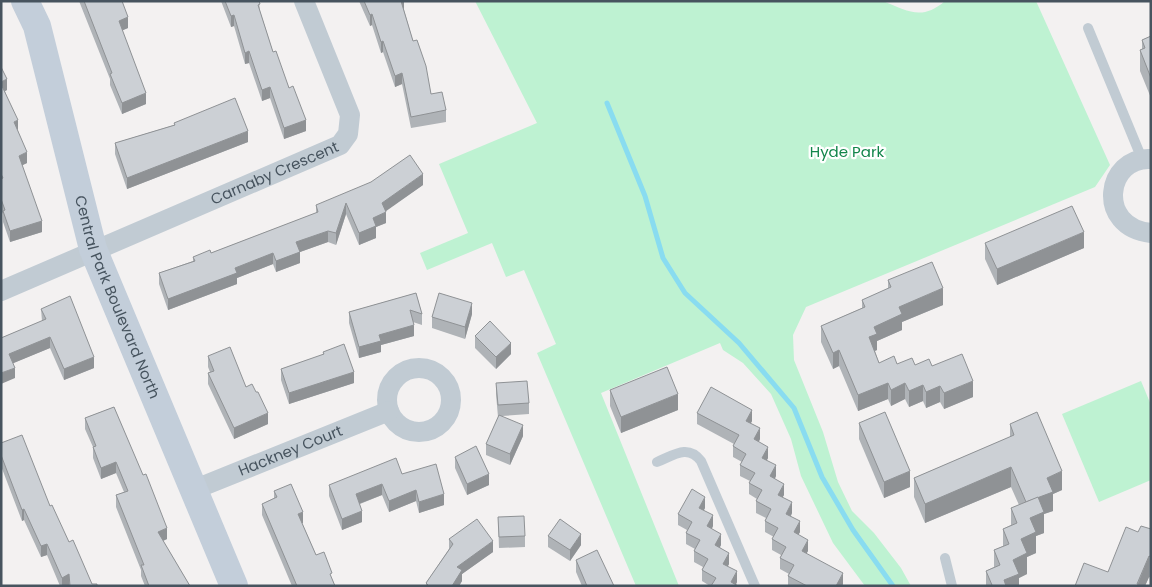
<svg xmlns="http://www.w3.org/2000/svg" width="1152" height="587" viewBox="0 0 1152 587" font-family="Poppins,sans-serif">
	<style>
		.green { fill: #bef2d2 }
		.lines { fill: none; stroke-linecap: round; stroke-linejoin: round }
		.stream { stroke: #89dcf0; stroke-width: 5 }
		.lane { stroke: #c1cbd3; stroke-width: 10 }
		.street { stroke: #c1cbd3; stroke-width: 20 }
		.secondary { stroke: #c3ceda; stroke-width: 28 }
		.wall { fill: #afb3b7 }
		.shaded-wall { fill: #8f9295 }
		.building { fill: #ccd0d5; stroke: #8f9295 }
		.labels { text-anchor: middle; stroke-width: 4.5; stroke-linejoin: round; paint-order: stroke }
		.park-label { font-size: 15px; fill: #13864b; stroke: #fff }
		.street-label { font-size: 15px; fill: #47545f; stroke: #fff }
	</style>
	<rect width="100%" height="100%" fill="#f3f1f1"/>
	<!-- green -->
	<g class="green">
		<path d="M475 1H883C908 11 922 21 945 1H1036L1110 165 1095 187 806 307 793 335 794 360 823 432 838 482 852 511 874 533 901 568 911 586H865L833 543 801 476 791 439 771 394 743 363 723 350 720 343 601 393 679 586H636L537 353 556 344 524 270 506 277 492 243 427 270 420 253 468 233 439 164 537 123Z"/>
		<polygon points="1141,381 1151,405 1151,480 1099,502 1062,414"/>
	</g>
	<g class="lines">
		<!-- stream -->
		<polyline class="stream" points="607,103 645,196 663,258 685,293 739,343 794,408 822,477 853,530 893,586"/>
		<!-- lane -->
		<g class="lane">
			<polyline points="1088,28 1142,159"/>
			<path d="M657 462C674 455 688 444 701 461L755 586"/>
			<polyline points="945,558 952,586"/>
		</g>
		<!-- street -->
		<g class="street">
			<path d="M1151 159C1106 156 1095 227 1151 233"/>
			<path id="s1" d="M1 291 340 145 348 134 350 115 304 1"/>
			<circle cx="419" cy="400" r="32"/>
			<path id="s2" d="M193 490 389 411"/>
		</g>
		<!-- secondary -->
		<path class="secondary" id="s3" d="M25 1 37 26 93 249 234 586"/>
	</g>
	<!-- wall -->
	<g class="wall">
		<polygon points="79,1 122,1 128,28 122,30 146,104 122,114 110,85 110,79"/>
		<polygon points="221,1 259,1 260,11 273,52 289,88 306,131 284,139 270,98 262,101 249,63 245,64 234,26 231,27"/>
		<polygon points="359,1 404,1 404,10 413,41 431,94 446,110 446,122 411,128 402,84 395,87 383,52 381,53 372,25 370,26"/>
		<polygon points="1151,36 1151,98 1140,71 1140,50 1142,50 1142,40"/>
		<polygon points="1,67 7,90 5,91 18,131 27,163 22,165 42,232 10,242 3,222 3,214 1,210"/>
		<polygon points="174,123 248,142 127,189 115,154 115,143 174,125"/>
		<polygon points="423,185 385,211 386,223 376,227 376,238 359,245 346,214 336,245 328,242 300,252 300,263 276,272 273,264 237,278 237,284 168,310 159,284 159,273 193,261 193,257 211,253 316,213 316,205"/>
		<polygon points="985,243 1084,248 997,285 985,259"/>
		<polygon points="888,280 943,305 902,322 902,330 877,341 877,350 875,351 879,363 932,366 973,397 944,409 940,402 926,408 923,401 909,407 905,399 891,406 888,399 858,411 839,366 833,369 821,342 821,326 862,308 862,300 888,289"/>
		<polygon points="416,293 422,314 422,325 413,322 414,336 381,345 381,352 359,358 349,323 349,312"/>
		<polygon points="41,309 94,368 64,380 50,348 13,363 15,378 1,338 42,321"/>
		<polygon points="472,314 465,339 432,328 432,317"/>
		<polygon points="475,336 511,354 496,369 475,348"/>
		<polygon points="323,352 354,383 289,404 281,380 281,369 323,355"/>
		<polygon points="208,356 246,387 268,424 234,439 208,384 208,373 210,372 208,367"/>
		<polygon points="496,383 529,403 529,414 502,416 523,436 510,465 486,455 486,444 499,416 498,417 496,394"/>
		<polygon points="610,390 678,410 621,433 610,406"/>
		<polygon points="114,407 167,539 163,541 190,586 145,586 141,576 141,570 116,507 116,495 124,492 116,473 101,479 93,458 93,447 85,429 85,418"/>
		<polygon points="697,413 752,421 751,423 760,439 759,442 768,458 767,460 776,476 775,479 784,495 782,497 792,513 791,516 800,532 798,535 808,551 806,553 843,584 842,586 788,586 788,576 789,574 780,569 780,558 781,555 772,550 772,539 774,537 765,532 765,521 766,518 756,513 756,501 757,499 749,494 749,483 750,481 740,476 740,465 742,462 733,457 733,446 734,444 697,424"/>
		<polygon points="859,423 910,487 884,498 859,439"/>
		<polygon points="1010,424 1062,490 1053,494 1053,511 1044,514 1044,533 1036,536 1036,553 1027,557 1027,574 1019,578 1019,586 986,586 986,571 994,567 994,550 1003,546 1003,529 1011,525 1011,508 1019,505 1011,487 925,523 914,497 914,478 1010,437"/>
		<polygon points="1,443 50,506 69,542 92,584 97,586 60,586 47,555 41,557 24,520 22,521 1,466"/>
		<polygon points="455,457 489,485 467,495 455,468"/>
		<polygon points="402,474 444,505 419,513 416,501 389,512 382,495 360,504 362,522 342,530 329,496 329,485"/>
		<polygon points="274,491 303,523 302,523 316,555 332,579 335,586 292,586 262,515 262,504 274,498"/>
		<polygon points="705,508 704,510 713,526 712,529 721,545 720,547 729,564 728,566 737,582 736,584 738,586 710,586 702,581 702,570 703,567 694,562 694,551 695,549 686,544 686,533 687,530 678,525 678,514"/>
		<polygon points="498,517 525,536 525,547 499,548"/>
		<polygon points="1151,529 1151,578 1149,577 1145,586 1075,586 1108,572 1138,532"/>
		<polygon points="548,536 581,545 570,561 548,547"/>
		<polygon points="449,539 493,552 462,574 462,581 459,586 426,586 426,583 449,549"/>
		<polygon points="576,560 614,586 582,586 576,572"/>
	</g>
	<!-- shaded-wall -->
	<g class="shaded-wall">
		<polygon points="401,1 404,1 404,10 401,12"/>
		<polygon points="372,14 372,25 370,26 370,15"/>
		<polygon points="234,15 234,26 231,27 231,16"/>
		<polygon points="128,17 128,28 119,32 119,21"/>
		<polygon points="383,41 383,52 381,53 381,42"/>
		<polygon points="249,51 249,63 245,64 245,53"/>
		<polygon points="402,73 402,84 395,87 395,76"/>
		<polygon points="7,79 7,90 1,93 1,82"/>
		<polygon points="270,87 270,98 262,101 262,90"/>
		<polygon points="146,93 146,104 122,114 122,103"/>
		<polygon points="18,120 18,131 14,122"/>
		<polygon points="306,120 306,131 284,139 284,128"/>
		<polygon points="248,131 248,142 127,189 127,178"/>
		<polygon points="27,152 27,163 19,167 19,156"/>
		<polygon points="423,174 423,185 382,214 382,203"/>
		<polygon points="346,203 346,214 336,245 336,233"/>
		<polygon points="386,212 386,223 376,227 376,238 359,245 359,233 373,218"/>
		<polygon points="42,221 42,232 10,242 10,231"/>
		<polygon points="328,231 328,242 300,252 300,263 276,272 276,261 296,242"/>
		<polygon points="1084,232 1084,248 997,285 997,269"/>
		<polygon points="273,253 273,264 237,278 237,284 168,310 168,299 235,268"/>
		<polygon points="943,288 943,305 902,322 902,330 877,341 877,350 869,353 869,337 874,327 899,307"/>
		<polygon points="472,303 472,314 465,339 465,327"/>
		<polygon points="414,325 414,336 381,345 381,352 359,358 359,347 379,335"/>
		<polygon points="50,337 50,348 9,365 9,354"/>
		<polygon points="511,343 511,354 496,369 496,357"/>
		<polygon points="839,350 839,366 833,369 833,353"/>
		<polygon points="94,357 94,368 64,380 64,369"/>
		<polygon points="15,368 15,378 1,384 1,373"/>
		<polygon points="354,372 354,383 289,404 289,393"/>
		<polygon points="973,381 973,397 944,409 944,393"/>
		<polygon points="888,383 888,399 858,411 858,395"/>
		<polygon points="905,383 905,399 891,406 891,390"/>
		<polygon points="923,385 923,401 909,407 909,391"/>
		<polygon points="940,386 940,402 926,408 926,392"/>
		<polygon points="678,394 678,410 621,433 621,417"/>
		<polygon points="752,410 752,421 746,432 746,421"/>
		<polygon points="268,413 268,424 234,439 234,428"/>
		<polygon points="523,425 523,436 510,465 510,454"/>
		<polygon points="760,428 760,439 754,450 754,439"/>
		<polygon points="768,447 768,458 762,469 762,458"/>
		<polygon points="116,462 116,473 101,479 101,468"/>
		<polygon points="776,465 776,476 770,487 770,476"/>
		<polygon points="1011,467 1011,487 925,523 925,504"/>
		<polygon points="910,471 910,487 884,498 884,482"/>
		<polygon points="1062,471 1062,490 1053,494 1053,511 1044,514 1044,533 1036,536 1036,553 1027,557 1027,574 1019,578 1019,586 1004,586 1004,580 1013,560 1026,522 1047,478"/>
		<polygon points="489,474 489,485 467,495 467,484"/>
		<polygon points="382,484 382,495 356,505 356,494"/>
		<polygon points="784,484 784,495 778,506 778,495"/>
		<polygon points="416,490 416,501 389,512 389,501"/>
		<polygon points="444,494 444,505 419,513 419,502"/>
		<polygon points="705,497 705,508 699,519 699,508"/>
		<polygon points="792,502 792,513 786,525 786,514"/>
		<polygon points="24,509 24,520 22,521 22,510"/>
		<polygon points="362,511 362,522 342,530 342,519"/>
		<polygon points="303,512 303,523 298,525 298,514"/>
		<polygon points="713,515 713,526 707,537 707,526"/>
		<polygon points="800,521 800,532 794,543 794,532"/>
		<polygon points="167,528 167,539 158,543 158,532"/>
		<polygon points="581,534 581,545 570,561 570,550"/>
		<polygon points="721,534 721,545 715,556 715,545"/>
		<polygon points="808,540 808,551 802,562 802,551"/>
		<polygon points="493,541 493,552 462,574 462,581 459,586 452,586 457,567"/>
		<polygon points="47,544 47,555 41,557 41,546"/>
		<polygon points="729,553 729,564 723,575 723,564"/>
		<polygon points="1149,556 1149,577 1145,586 1137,586"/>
		<polygon points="737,571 737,582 735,586 731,582"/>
		<polygon points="843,573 843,584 842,586 836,586"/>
		<polygon points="69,574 69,586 62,586 62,578"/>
	</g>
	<!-- building -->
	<g class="building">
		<polygon points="84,1 122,1 128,17 119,21 146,93 122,103 110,74 112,73"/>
		<polygon points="225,1 259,1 260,4 258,5 273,52 276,51 289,88 293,86 306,120 284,128 270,87 262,90 249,51 245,53 234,15 231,16"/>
		<polygon points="364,1 401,1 413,41 417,40 426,66 431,94 442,92 446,110 411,117 402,73 395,76 383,41 381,42 372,14 370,15"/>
		<polygon points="1151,36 1151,78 1140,50 1145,48 1142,40"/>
		<polygon points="1,67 7,79 1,82"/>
		<polygon points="1,84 18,120 14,122 27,152 19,156 42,221 10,231 3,211 5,210 1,199 1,179 3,178 1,174"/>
		<polygon points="235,98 248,131 127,178 115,143 175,125 174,123"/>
		<polygon points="410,155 423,174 382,203 386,212 373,218 376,226 359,233 346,203 336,233 328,231 296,242 300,252 276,261 273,253 235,268 237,273 168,299 159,273 195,261 193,257 210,250 211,253 318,212 316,205 371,182"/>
		<polygon points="1072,206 1084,232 997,269 985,243"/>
		<polygon points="932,262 943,288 899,307 902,314 874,327 877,334 869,337 879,363 894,356 897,364 912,358 915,365 929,359 932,366 962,354 973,381 944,393 940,386 926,392 923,385 909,391 905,383 891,390 888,383 858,395 839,350 833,353 821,326 865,307 862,300 891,287 888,280"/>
		<polygon points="416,293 422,314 410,310 414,325 379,335 381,341 359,347 349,312"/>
		<polygon points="439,293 472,303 465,327 432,317"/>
		<polygon points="70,296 94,357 64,369 50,337 9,354 15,368 1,373 1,338 46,319 41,309"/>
		<polygon points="490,321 511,343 496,357 475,336"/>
		<polygon points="344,344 354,372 289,393 281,369 324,354 323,352"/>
		<polygon points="230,347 246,387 252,384 256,392 258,392 268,413 234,428 208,373 214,371 208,356"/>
		<polygon points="667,367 678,394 621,417 610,390"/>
		<polygon points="527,381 529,403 498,405 496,383"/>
		<polygon points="711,387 752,410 746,421 760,428 754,439 768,447 762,458 776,465 770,476 784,484 778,495 792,502 786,514 800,521 794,532 808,540 802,551 843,573 836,586 807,586 788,576 794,565 780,558 786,547 772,539 778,528 765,521 771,509 756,501 762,490 749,483 755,473 740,465 746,454 733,446 739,435 697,413"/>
		<polygon points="114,407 143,475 146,474 167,528 158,532 190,586 149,586 141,565 144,565 116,495 128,491 116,462 101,468 93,447 96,446 85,418"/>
		<polygon points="885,412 910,471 884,482 859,423"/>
		<polygon points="1037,412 1062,471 1047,478 1053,492 1026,502 1011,467 925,504 914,478 1014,435 1010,424"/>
		<polygon points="499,415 523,425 510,454 486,444"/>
		<polygon points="22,435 50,506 52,505 69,542 73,540 92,584 97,584 97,586 70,586 69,574 62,578 47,544 41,546 24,509 22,510 1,455 1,443"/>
		<polygon points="476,446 489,474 467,484 455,457"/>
		<polygon points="396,458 402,474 436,464 444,494 419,502 416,490 389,501 382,484 356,494 362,511 342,519 329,485"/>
		<polygon points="291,484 303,512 298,514 316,555 324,552 332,573 330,574 335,586 297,586 262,504 277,497 274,491"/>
		<polygon points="692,489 705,497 699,508 713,515 707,526 721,534 715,545 729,553 723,564 737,571 731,582 738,586 711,586 716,578 702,570 708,559 694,551 700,540 686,533 692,522 678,514"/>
		<polygon points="1038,497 1044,512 1030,518 1036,532 1021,539 1027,553 1013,560 1019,574 1004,580 1006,586 990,586 992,585 986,571 1000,565 994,550 1009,544 1003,529 1017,523 1011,508"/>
		<polygon points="524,516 525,536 499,537 498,517"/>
		<polygon points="477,519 493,541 457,567 462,570 452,586 429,586 426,583 453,544 449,539"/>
		<polygon points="560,519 581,534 570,550 548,536"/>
		<polygon points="1141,526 1151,529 1151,557 1149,556 1137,584 1141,586 1075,586 1084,563 1108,572 1126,527 1138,532"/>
		<polygon points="597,550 614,586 587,586 576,560"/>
	</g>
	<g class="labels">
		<!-- park labels -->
		<g class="park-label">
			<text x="847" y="157">Hyde Park</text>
		</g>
		<!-- street labels -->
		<g class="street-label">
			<text dy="5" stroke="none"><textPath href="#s1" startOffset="298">Carnaby Crescent</textPath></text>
			<text dy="5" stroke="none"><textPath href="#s3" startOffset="311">Central Park Boulevard North</textPath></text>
			<text dy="5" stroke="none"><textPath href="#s2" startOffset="105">Hackney Court</textPath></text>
		</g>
	</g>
	<!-- border -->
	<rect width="1152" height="587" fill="none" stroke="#47545f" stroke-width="5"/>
</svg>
